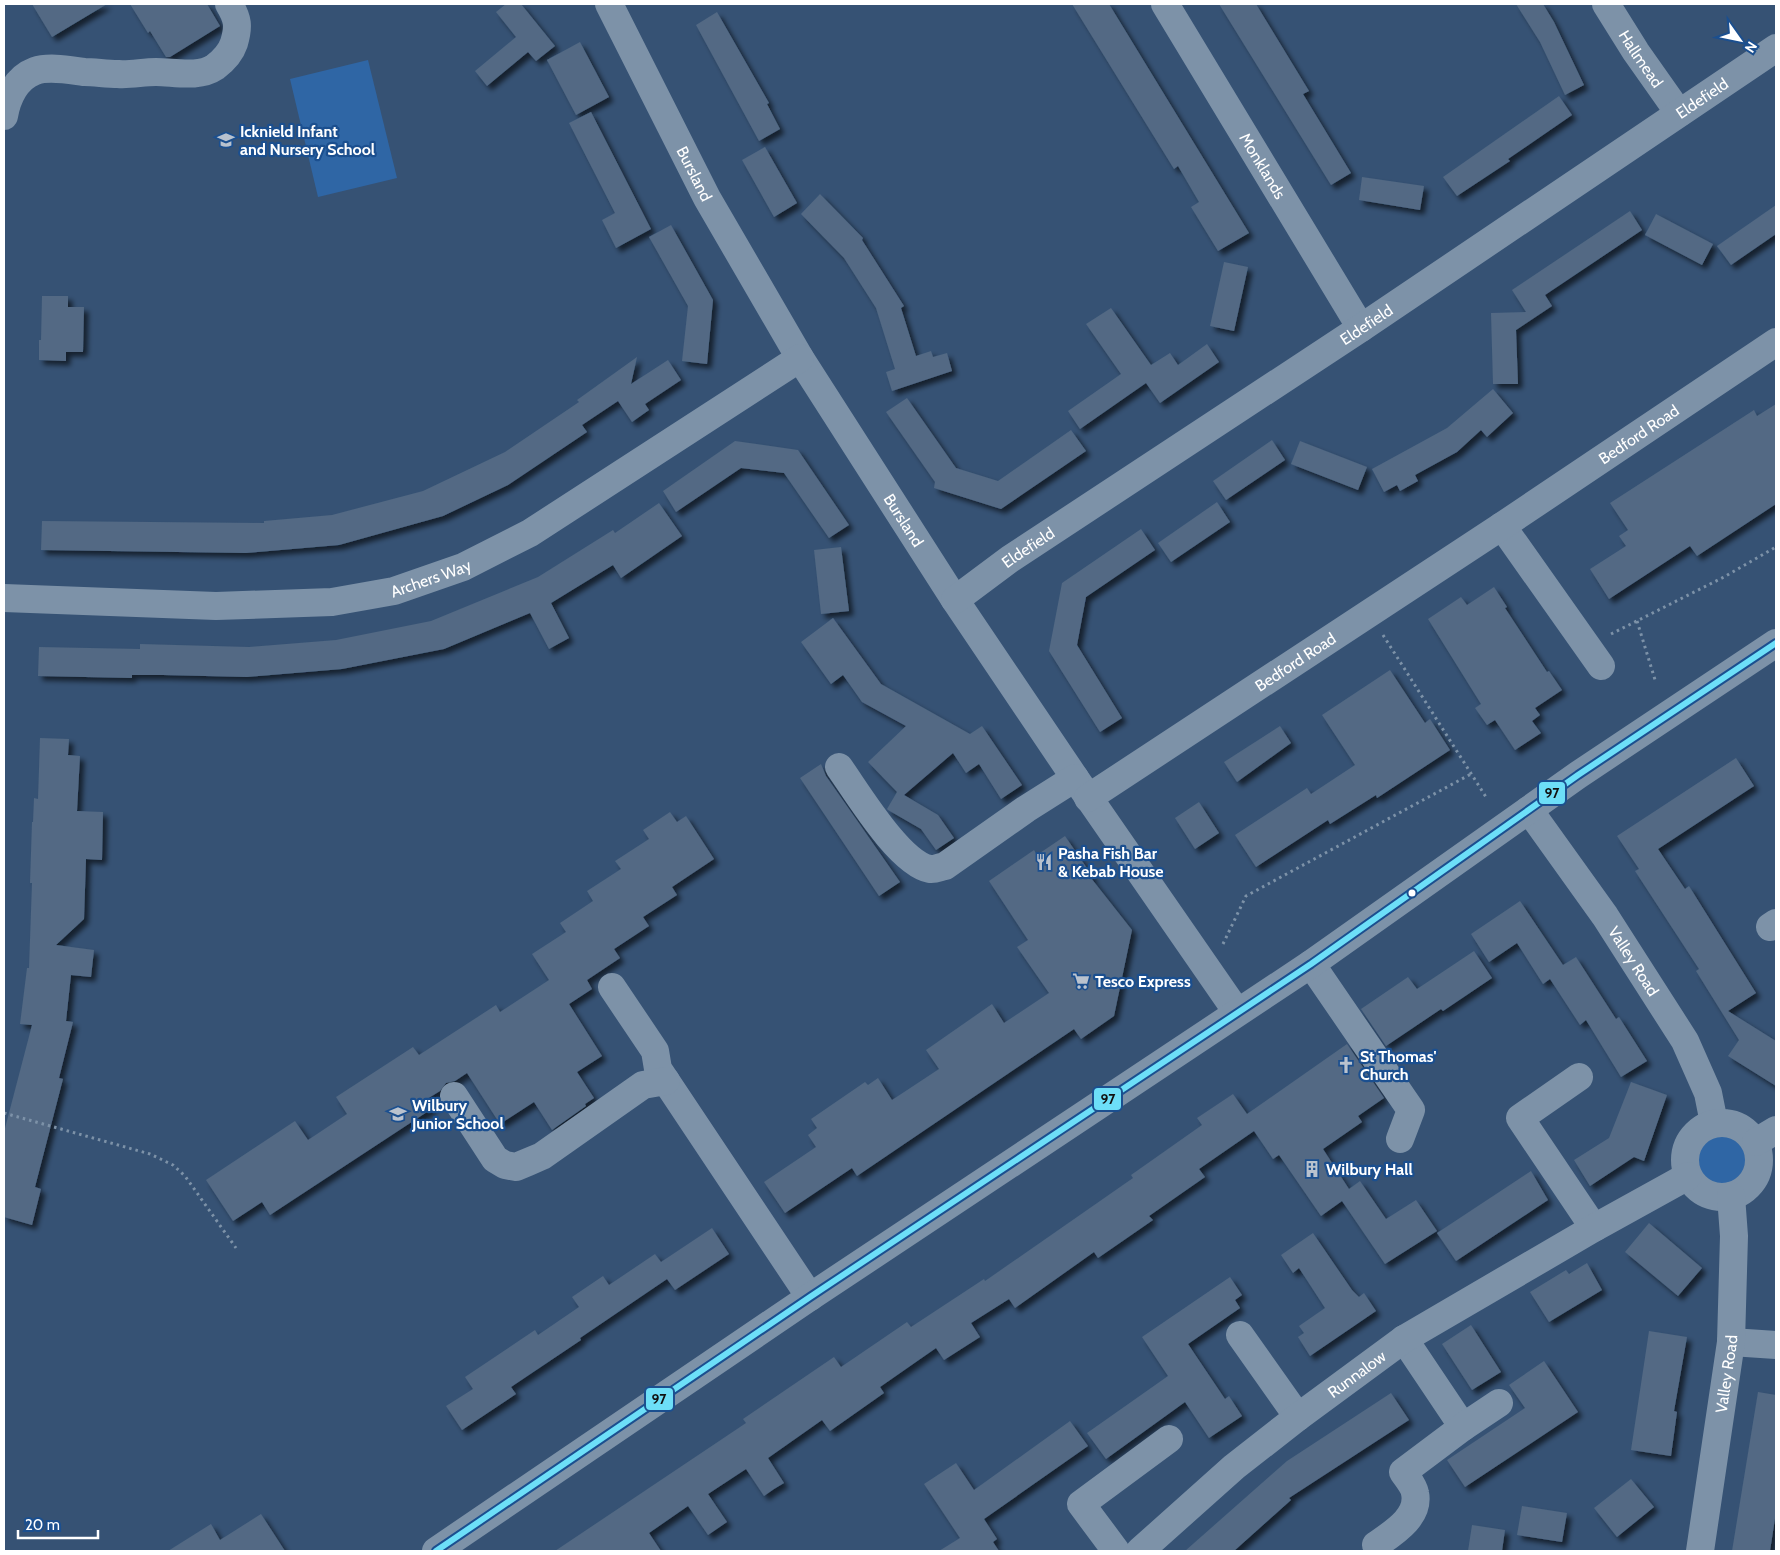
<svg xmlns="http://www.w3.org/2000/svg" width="1780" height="1555" viewBox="0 0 1780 1555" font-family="Cabin,sans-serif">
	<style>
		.green { fill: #2f66a5 }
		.building { fill: #526984; filter: url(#shadow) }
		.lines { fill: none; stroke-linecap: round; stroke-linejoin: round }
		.path { stroke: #7d92a8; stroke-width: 3; stroke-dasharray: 2.5 4; stroke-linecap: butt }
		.minor { stroke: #7d92a8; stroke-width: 28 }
		.bus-1-casing { stroke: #1b4f8f; stroke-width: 10 }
		.bus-1 { stroke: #6ddff8; stroke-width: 6 }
		.bus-dot { fill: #fff; stroke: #1b4f8f; stroke-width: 2 }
		.labels { text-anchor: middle; stroke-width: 4.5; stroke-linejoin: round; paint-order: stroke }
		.street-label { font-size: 16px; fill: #fff; stroke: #1b4f8f }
		.poi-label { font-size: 16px; font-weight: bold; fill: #fff; stroke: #1b4f8f; text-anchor: start }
		.line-badge { stroke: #1b4f8f; stroke-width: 2 }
		.pale-badge-label { font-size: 14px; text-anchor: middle; font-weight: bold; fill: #111 }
	</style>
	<defs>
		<filter id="shadow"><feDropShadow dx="4.5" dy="4.5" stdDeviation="2.5" flood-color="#0009"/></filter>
	</defs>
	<rect width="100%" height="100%" fill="#365274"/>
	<!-- green -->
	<g class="green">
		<polygon points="368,60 397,178 318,197 290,79"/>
		<circle cx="1722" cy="1160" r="24"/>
	</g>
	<!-- building -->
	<g class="building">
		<polygon points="32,4 107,4 52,37"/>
		<polygon points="130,4 207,4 220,26 170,57 166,57 150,31 148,33"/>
		<polygon points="506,4 521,4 555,46 536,61 528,52 487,86 475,71 516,37 496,12"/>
		<polygon points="1072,4 1109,4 1249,233 1218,251 1191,207 1199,202 1178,166 1174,169"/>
		<polygon points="1219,4 1256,4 1309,91 1303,94 1351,173 1331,185"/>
		<polygon points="1516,4 1543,4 1554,22 1584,85 1565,95 1540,42"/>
		<polygon points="717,12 769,103 767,104 780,129 759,141 696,25"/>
		<polygon points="580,42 609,97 576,115 547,60"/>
		<polygon points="1559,96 1572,115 1508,159 1510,161 1457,196 1443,177"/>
		<polygon points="591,112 651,229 616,248 602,220 615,213 569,123"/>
		<polygon points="765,147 797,203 774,217 742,160"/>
		<polygon points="1362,177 1424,186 1420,210 1359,200"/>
		<polygon points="820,194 863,238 862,240 904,306 901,308 916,356 931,351 933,357 947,353 952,371 892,391 886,372 895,369 876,308 844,258 801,214"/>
		<polygon points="1776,205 1776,234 1731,265 1717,246"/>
		<polygon points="1630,211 1642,230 1545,295 1552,306 1516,330 1518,384 1493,384 1491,313 1526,312 1512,290"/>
		<polygon points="1656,214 1713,244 1702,265 1645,235"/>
		<polygon points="671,225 713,300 707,364 682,361 688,306 649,237"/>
		<polygon points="1224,262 1248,267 1234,331 1210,326"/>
		<polygon points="42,296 68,296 68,307 84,307 83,352 66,352 66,361 39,360 39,340 41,340"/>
		<polygon points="1111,308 1151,365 1170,353 1178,365 1207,344 1219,362 1160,403 1146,383 1080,429 1068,411 1121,374 1086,324"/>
		<polygon points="637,357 631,384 668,360 681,380 645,404 649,410 632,422 618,401 582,425 587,432 508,485 443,516 339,545 246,553 41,550 42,521 264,523 264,521 332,515 423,491 505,452 579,402 577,400"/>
		<polygon points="1493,389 1513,413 1487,437 1481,430 1457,452 1415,475 1418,481 1400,491 1397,485 1384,492 1372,469 1447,428"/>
		<polygon points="907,398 956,468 998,481 1071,430 1086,451 1001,509 934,488 935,482 886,412"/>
		<polygon points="1776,404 1776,504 1697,556 1690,546 1609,599 1590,569 1626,546 1619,536 1628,530 1610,503 1754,410 1757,416"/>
		<polygon points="1272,440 1285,460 1226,500 1213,481"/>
		<polygon points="735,441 798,450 849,525 829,538 784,473 741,468 676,512 663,491"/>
		<polygon points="1300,441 1367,467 1358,490 1291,464"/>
		<polygon points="1217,502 1230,522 1171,562 1158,543"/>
		<polygon points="659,503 682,536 621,578 613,565 551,603 569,638 549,649 530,613 444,649 342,669 247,677 163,675 132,675 132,678 38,676 39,647 140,649 140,644 249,647 336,640 431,621 538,577 613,530 615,533"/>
		<polygon points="1141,529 1155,550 1086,597 1077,645 1122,718 1100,732 1049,651 1062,583"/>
		<polygon points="841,547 849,611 821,614 814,550"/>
		<polygon points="1494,587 1507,607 1505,608 1547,672 1549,671 1562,690 1535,708 1540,715 1532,721 1541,733 1515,750 1495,720 1487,725 1475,708 1481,704 1428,619 1461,597 1467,605"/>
		<polygon points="833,618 881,684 970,734 982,726 1022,785 1001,799 979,764 966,773 953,753 904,795 938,815 954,838 936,850 921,829 888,810 887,809 897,792 868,762 906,726 862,702 843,675 831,684 801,642"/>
		<polygon points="1390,670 1425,723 1430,719 1450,750 1377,798 1376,795 1330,824 1328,820 1256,867 1235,835 1307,788 1311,794 1355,765 1322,715"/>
		<polygon points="1280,726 1291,743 1237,782 1224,762"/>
		<polygon points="40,738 69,739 68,755 80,756 77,811 103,812 102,860 86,859 84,919 56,945 94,950 91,977 71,975 66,1021 73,1022 59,1078 63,1079 35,1187 41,1189 32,1225 4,1217 4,1132 32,1025 20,1024 27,968 29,968 32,883 30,883 32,822 33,822 34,798 38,799"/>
		<polygon points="1736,758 1754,786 1658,849 1685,889 1689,886 1756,993 1728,1011 1776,1041 1776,1086 1728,1056 1739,1040 1696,971 1699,969 1635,871 1639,869 1617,836"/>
		<polygon points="821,764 826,776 900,882 879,896 800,778"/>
		<polygon points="1199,802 1219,833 1195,849 1175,818"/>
		<polygon points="670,812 677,822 686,816 714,859 672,887 677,895 643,917 649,926 614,949 620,958 587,980 592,989 569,1004 602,1056 577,1072 594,1098 585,1104 586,1106 552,1130 534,1102 500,1124 467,1073 455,1081 446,1083 440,1091 427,1099 433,1108 270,1215 262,1202 233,1221 206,1180 295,1121 308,1140 347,1114 336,1097 413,1047 419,1055 496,1005 500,1012 549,980 532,954 566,932 560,923 593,901 587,891 621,869 615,861 649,839 643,830"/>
		<polygon points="1065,836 1093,877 1091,878 1132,930 1114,1016 1081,1039 1074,1029 857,1176 852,1168 785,1213 764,1182 816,1147 808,1135 817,1128 811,1119 865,1082 868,1085 878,1078 892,1100 939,1069 926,1050 992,1004 1004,1023 1049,993 1017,947 1028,940 989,881 1034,850 1037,855"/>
		<polygon points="1520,901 1563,965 1576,957 1616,1019 1619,1017 1647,1061 1621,1077 1586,1020 1580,1025 1550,979 1543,984 1517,943 1489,962 1471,934"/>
		<polygon points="1474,951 1492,978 1443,1011 1441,1009 1386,1046 1361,1009 1408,977 1417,989"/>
		<polygon points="1347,1044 1384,1098 1358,1116 1362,1122 1323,1149 1349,1189 1360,1181 1386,1219 1416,1200 1437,1231 1385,1264 1342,1201 1321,1216 1279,1155 1273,1159 1254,1131 1199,1169 1205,1177 1149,1216 1153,1220 1098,1258 1094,1252 1015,1308 1009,1299 971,1323 980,1337 944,1360 936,1348 880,1387 884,1393 830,1431 822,1420 768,1458 784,1483 774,1489 764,1496 746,1469 708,1494 727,1522 708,1535 688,1506 649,1533 661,1551 555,1551 746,1423 743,1419 834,1357 841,1367 907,1322 911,1327 984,1279 985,1281 1133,1178 1131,1175 1202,1125 1197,1118 1233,1094 1247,1114"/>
		<polygon points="1631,1082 1667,1095 1644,1161 1634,1157 1590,1186 1574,1160 1609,1138"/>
		<polygon points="1531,1171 1548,1200 1456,1261 1437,1233"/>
		<polygon points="1649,1223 1702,1268 1678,1296 1625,1252"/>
		<polygon points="712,1228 729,1254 675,1290 667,1279 580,1338 581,1340 511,1387 516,1394 462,1430 446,1406 473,1389 465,1377 535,1330 538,1335 579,1307 572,1297 603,1276 609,1285 655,1254 661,1262"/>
		<polygon points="1313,1233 1352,1290 1359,1297 1364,1293 1376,1311 1310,1356 1298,1337 1304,1333 1299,1326 1325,1308 1299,1268 1293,1273 1281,1255"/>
		<polygon points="1587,1263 1602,1290 1549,1322 1530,1292 1566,1270 1569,1274"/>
		<polygon points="1230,1277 1242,1295 1235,1300 1240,1308 1188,1344 1225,1399 1229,1396 1242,1416 1209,1438 1185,1402 1106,1459 1087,1433 1168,1376 1142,1337"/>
		<polygon points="1471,1325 1501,1372 1472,1390 1442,1344"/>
		<polygon points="1649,1331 1687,1337 1674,1411 1677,1412 1671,1456 1631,1450"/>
		<polygon points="1544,1361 1578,1412 1465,1487 1447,1460 1525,1408 1509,1385"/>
		<polygon points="1758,1392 1776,1395 1776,1512 1770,1551 1732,1551"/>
		<polygon points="1391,1393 1409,1420 1289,1498 1291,1500 1234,1551 1185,1551 1287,1461"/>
		<polygon points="1070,1421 1088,1446 984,1519 997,1539 993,1542 999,1551 939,1551 960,1538 924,1484 956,1463 974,1490"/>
		<polygon points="1631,1479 1654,1507 1617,1537 1594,1508"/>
		<polygon points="1522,1506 1567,1513 1562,1542 1517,1535"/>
		<polygon points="261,1514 285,1551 168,1551 211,1524 220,1540"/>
		<polygon points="1472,1525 1505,1530 1502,1551 1468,1551"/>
	</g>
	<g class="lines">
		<!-- path -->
		<g class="path">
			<polyline points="1637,621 1656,683"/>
			<polyline points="1611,634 1724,577 1776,547"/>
			<polyline points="1383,635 1486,797"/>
			<polyline points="1223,944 1246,896 1471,774"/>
			<polyline points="4,1113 150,1154 173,1165 185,1176 236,1248"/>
		</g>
		<!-- minor -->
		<g class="minor">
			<path id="s1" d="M609 4 707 198 800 358 955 600 1075 778 1237 1012"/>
			<path id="s2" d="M1165 4 1361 328"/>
			<path id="s3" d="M1606 4 1636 52 1679 113"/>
			<path d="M4 116C7 98 16 78 35 71 49 66 69 70 84 72 95 72 106 74 118 74 130 75 143 72 156 72 174 72 199 78 215 67 223 61 231 52 234 43 239 26 238 19 229 4"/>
			<polyline points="1502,526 1601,666"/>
			<path id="s4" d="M4 598 216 606 332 602 394 591 463 567 530 533 800 358"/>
			<path id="s5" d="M955 600 1010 559 1361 328 1776 48"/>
			<path d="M839 767C857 792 899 863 930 869 934 870 940 867 945 866L1026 809 1075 778"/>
			<path id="s6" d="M1088 798 1502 526 1776 342"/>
			<path id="s7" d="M1529 810 1605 916 1685 1041 1708 1093 1714 1123"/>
			<polyline points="1770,927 1776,923"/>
			<polyline points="1311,964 1411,1110 1400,1139"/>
			<polyline points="612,987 655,1051 658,1069 810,1297"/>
			<polyline points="1579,1077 1520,1118 1594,1228"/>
			<polyline points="454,1096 495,1159 505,1165 516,1167 528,1162 542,1156 643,1085 666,1081"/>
			<circle cx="1722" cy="1160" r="37"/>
			<polyline points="1756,1142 1776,1130"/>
			<polyline points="1240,1335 1298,1417"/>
			<polyline points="1404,1339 1463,1427"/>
			<polyline points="1731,1342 1776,1345"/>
			<path d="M1376 1545C1393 1533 1420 1517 1415 1493 1414 1486 1407 1478 1403 1472L1463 1427 1499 1403"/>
			<polyline points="436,1551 810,1297 1311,964 1578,775 1776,643"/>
			<polyline points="1116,1551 1081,1504 1169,1439"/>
			<path id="s8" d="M1140 1551 1234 1467 1298 1417 1404 1339 1594 1228 1688 1176"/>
			<path id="s9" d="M1700 1551 1731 1342 1734 1236 1731 1196"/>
		</g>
		<!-- bus-1 casing -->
		<g class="bus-1-casing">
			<polyline id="bus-1" points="436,1551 810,1297 1311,964 1578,775 1776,643"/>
		</g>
		<!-- bus-1 -->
		<use href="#bus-1" class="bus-1"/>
	</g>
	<!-- icons -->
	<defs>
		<g id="school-bare" transform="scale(1.35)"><path d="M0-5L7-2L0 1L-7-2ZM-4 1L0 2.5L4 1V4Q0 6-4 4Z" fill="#b9c2ce" stroke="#1b4f8f" stroke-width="2.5" paint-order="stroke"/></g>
		<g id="restaurant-bare" transform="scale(1.35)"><path d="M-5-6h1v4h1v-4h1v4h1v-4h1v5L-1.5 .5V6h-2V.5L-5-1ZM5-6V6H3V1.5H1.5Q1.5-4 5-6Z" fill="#b9c2ce" stroke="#1b4f8f" stroke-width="2.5" paint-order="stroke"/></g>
		<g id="supermarket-bare" transform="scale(1.35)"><path d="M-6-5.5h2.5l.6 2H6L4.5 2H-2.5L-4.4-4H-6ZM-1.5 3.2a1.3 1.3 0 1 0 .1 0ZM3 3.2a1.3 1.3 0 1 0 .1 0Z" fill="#b9c2ce" stroke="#1b4f8f" stroke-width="2.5" paint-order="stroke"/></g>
		<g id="church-bare" transform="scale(1.35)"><path d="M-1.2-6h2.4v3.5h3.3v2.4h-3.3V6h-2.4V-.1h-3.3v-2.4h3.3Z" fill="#b9c2ce" stroke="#1b4f8f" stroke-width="2.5" paint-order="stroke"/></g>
		<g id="building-bare" transform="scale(1.35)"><path d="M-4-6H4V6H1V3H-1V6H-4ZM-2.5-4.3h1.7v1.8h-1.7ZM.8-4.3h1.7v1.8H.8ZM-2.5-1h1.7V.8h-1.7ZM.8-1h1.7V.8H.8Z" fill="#b9c2ce" stroke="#1b4f8f" stroke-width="2.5" paint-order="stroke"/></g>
	</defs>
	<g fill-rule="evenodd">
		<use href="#school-bare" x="226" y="140"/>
		<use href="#restaurant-bare" x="1044" y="862"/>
		<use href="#supermarket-bare" x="1081" y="981"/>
		<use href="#church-bare" x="1346" y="1065"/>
		<use href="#school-bare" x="398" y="1114"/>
		<use href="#building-bare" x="1312" y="1169"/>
	</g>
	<!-- markers -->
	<circle class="bus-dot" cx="1412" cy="893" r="4.5"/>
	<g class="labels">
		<!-- street labels -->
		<g class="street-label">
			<text dy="6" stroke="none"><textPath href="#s3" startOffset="65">Hallmead</textPath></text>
			<text dy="6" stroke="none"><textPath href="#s5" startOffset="900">Eldefield</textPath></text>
			<text dy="6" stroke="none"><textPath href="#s2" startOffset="189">Monklands</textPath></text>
			<text dy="6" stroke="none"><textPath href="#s1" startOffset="190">Bursland</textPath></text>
			<text dy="6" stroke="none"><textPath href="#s5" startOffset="495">Eldefield</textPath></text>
			<text dy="6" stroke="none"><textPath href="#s6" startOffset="660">Bedford Road</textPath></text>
			<text dy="6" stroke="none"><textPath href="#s1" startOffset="595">Bursland</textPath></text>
			<text dy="6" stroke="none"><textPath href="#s5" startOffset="90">Eldefield</textPath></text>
			<text dy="6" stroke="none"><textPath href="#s4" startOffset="430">Archers Way</textPath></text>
			<text dy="6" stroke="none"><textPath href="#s6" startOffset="248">Bedford Road</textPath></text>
			<text dy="6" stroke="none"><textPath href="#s7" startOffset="184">Valley Road</textPath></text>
			<text dy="6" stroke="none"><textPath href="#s8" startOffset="280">Runnalow</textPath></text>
			<text dy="6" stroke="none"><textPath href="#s9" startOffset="179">Valley Road</textPath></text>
		</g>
		<!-- poi labels -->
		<g class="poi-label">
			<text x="240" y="137">Icknield Infant<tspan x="240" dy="18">and Nursery School</tspan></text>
			<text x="1058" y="859">Pasha Fish Bar<tspan x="1058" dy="18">&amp; Kebab House</tspan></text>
			<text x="1095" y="987">Tesco Express</text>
			<text x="1360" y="1062">St Thomas'<tspan x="1360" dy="18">Church</tspan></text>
			<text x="412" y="1111">Wilbury<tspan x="412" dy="18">Junior School</tspan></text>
			<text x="1326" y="1175">Wilbury Hall</text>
		</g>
	</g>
	<g class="line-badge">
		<rect x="1538" y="781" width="28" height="24" rx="5" fill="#6ddff8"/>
		<rect x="1093" y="1087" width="29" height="24" rx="5" fill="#6ddff8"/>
		<rect x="645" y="1387" width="29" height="24" rx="5" fill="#6ddff8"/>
	</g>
	<g class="pale-badge-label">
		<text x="1552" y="798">97</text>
		<text x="1108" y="1104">97</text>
		<text x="659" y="1404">97</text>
	</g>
	<!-- border -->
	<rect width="1780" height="1555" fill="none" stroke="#ffffff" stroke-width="10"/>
	<!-- north arrow -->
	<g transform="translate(1740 40) rotate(123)" stroke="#1b4f8f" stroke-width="4" paint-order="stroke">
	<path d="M0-4L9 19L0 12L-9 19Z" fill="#ffffff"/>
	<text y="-8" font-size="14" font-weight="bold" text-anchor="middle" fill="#ffffff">N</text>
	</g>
	<!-- scale -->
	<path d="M18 1530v8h80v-8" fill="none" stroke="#ffffff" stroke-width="2.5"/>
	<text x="25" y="1530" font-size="15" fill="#ffffff" stroke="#1b4f8f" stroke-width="4" paint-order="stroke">20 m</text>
</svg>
